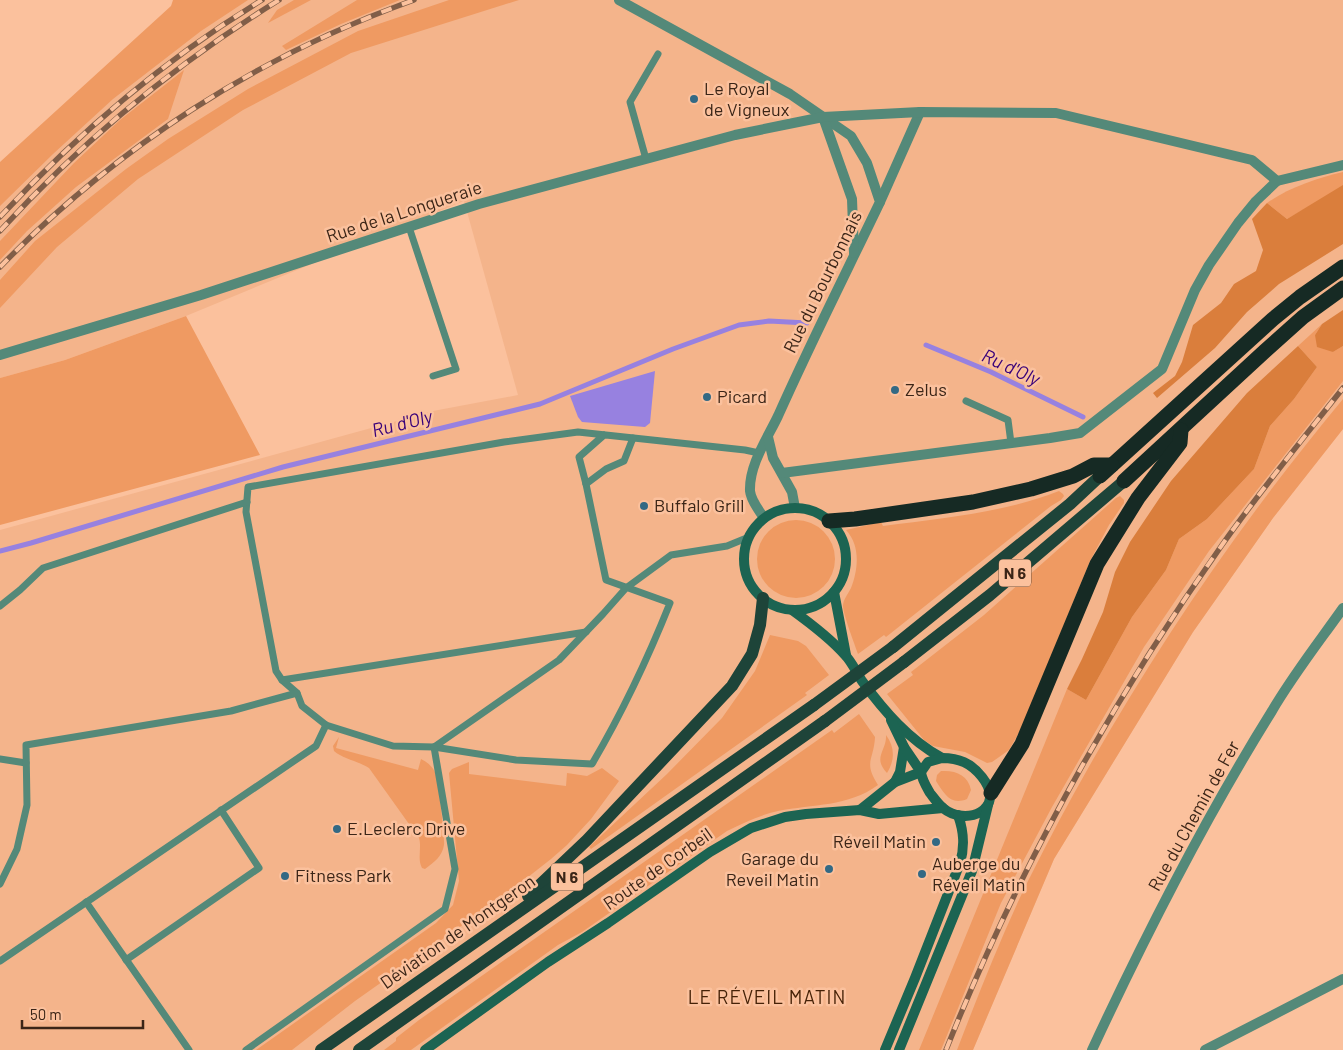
<svg xmlns="http://www.w3.org/2000/svg" width="1343" height="1050" viewBox="0 0 1343 1050" font-family="Barlow,sans-serif">
	<style>
		.built { fill: #f4b48b }
		.green { fill: #ef9a62 }
		.forest { fill: #da7e3c }
		.water { fill: #9781e0 }
		.lines { fill: none; stroke-linecap: round; stroke-linejoin: round }
		.stream { stroke: #9781e0; stroke-width: 5 }
		.lane { stroke: #548979; stroke-width: 7 }
		.street { stroke: #548979; stroke-width: 10 }
		.secondary { stroke: #1c6452; stroke-width: 10 }
		.primary { stroke: #1e4439; stroke-width: 12 }
		.highway { stroke: #162a24; stroke-width: 15 }
		.rail-casing { stroke: #815e48; stroke-width: 5.5 }
		.rail { stroke: #fbc19d; stroke-width: 4; stroke-dasharray: 11; stroke-linecap: butt }
		.primary-bridge { stroke: #1e4439; stroke-width: 12 }
		.poi-dot { fill: #336984; stroke: #fbc19d; stroke-width: 2 }
		.labels { text-anchor: middle; stroke-width: 5; stroke-linejoin: round; paint-order: stroke }
		.shield { fill: #fbc19d; stroke: #75543f; stroke-width: 1 }
		.shield-label { font-size: 16px; font-weight: bold; fill: #3b2517 }
		.poi-label { font-size: 18px; fill: #3b2517; stroke: #fbc19d; text-anchor: start }
		.street-label { font-size: 18px; fill: #3b2517; stroke: #fbc19d }
		.water-label { font-size: 19px; font-style: italic; fill: #380079; stroke: #fbc19d }
		.neighbourhood-label { font-size: 19px; letter-spacing: 1px; fill: #462207; stroke: #fbc19d }
	</style>
	<rect width="100%" height="100%" fill="#fbc19d"/>
	<!-- built -->
	<polygon class="built" points="214,0 1343,0 1343,429 1273,518 1193,632 1054,859 973,1050 0,1050 0,530 433,411 518,395 464,201 186,316 65,360 0,378 0,175"/>
	<!-- green -->
	<g class="green">
		<polygon points="173,0 248,0 201,31 113,99 53,154 0,206 0,162 171,6"/>
		<polygon points="294,0 311,0 268,23 277,10"/>
		<polygon points="357,0 400,0 341,24 286,50 282,46"/>
		<polygon points="449,0 519,0 351,53 243,110 138,179 57,247 0,308 0,280 35,241 126,169 168,139 248,89 358,31"/>
		<polygon points="184,70 168,119 76,187 27,231 0,260 0,241 74,163 120,120"/>
		<path d="M1343 172V187L1287 219 1267 203C1288 188 1317 178 1343 172Z"/>
		<polygon points="186,316 260,455 0,525 0,378 65,360"/>
		<polygon points="1322,324 1315,335 1333,352 1343,346 1343,381 1209,551 1144,647 1052,807 1001,903 941,1050 919,1050 1067,689 1086,700 1132,617 1166,570 1179,539 1207,519 1254,469 1270,426 1294,399 1317,367 1298,346"/>
		<path d="M1343 399V429L1273 518 1193 632 1054 859 973 1050H957C979 993 1001 936 1028 881 1114 709 1220 547 1343 399Z"/>
		<path d="M1059 491 1063 494 1064 496 1061 500 1051 506 886 637 884 635 858 654C855 645 843 614 843 606 843 600 848 594 851 588 858 570 861 546 846 530L881 522 883 526C943 518 1003 513 1059 491Z"/>
		<polygon points="1120,496 1124,500 1124,503 1109,525 1090,561 1021,729 1009,750 992,762 987,763 965,752 933,746 924,740 887,694 913,675 911,672 984,615 1116,498"/>
		<circle cx="796" cy="559" r="39"/>
		<polygon points="770,635 798,641 806,646 829,675 805,693 807,695 591,849 589,847 667,774 722,718 755,671"/>
		<path d="M859 714 875 737C874 760 863 762 878 785 848 807 813 804 778 811 760 815 743 823 727 831L582 932 558 945 411 1050H384L396 1041V1038L419 1020 832 730 834 733Z"/>
		<path d="M886 735C895 747 895 760 887 773 872 757 887 751 886 735Z"/>
		<path d="M339 737 336 748 418 770 421 759C427 762 432 766 435 772 438 779 445 837 444 845 442 857 434 862 425 869L422 868C417 859 422 848 419 838L369 768C358 761 343 759 334 751L333 746Z"/>
		<polygon points="469,762 469,774 566,786 567,773 587,776 602,768 619,781 591,819 567,845 551,859 505,895 355,1001 292,1050 256,1050 436,923 453,905 459,881 449,773 452,769"/>
		<path d="M941 771C956 770 968 775 971 790L967 799C950 806 944 793 936 781L937 775Z"/>
	</g>
	<!-- forest -->
	<g class="forest">
		<polygon points="1343,185 1343,244 1279,284 1247,312 1215,348 1157,398 1153,393 1175,376 1182,362 1193,325 1221,303 1234,284 1256,271 1263,250 1252,219 1267,203 1287,219"/>
		<polygon points="1343,310 1343,346 1333,352 1317,347 1315,335 1322,324"/>
		<polygon points="1298,346 1317,367 1294,399 1270,426 1254,469 1207,519 1179,539 1166,570 1132,617 1086,700 1067,689 1082,659 1103,612 1115,572 1130,542 1171,481 1247,393"/>
	</g>
	<!-- water -->
	<polygon class="water" points="655,371 650,423 645,427 582,422 578,417 570,396"/>
	<g class="lines">
		<!-- stream -->
		<g class="stream">
			<polyline points="926,345 991,372 1083,417"/>
			<polyline points="0,551 31,543 283,467 540,404 673,349 739,325 769,321 807,323"/>
		</g>
		<!-- lane -->
		<g class="lane">
			<polyline points="646,159 630,102 658,54"/>
			<polyline points="409,227 456,369 433,376"/>
			<polyline points="966,401 1008,420 1011,443"/>
			<path d="M604 435 579 457 586 484 606 580 670 603C648 658 622 713 592 764L516 760 434 747 393 746 326 725 302 706 297 693 282 680 276 671 246 512 248 487 504 442 578 432 745 450 759 453"/>
			<polyline points="586,484 606,469 624,461 633,438"/>
			<polyline points="0,606 20,590 43,568 247,502"/>
			<polyline points="282,680 586,632"/>
			<polyline points="434,747 559,660 603,614 626,588 671,555 727,546 749,537"/>
			<polyline points="0,759 26,763"/>
			<polyline points="0,884 17,849 27,805 26,745 231,711 297,693"/>
			<polyline points="86,902 189,1050"/>
			<polyline points="126,960 259,868 221,810"/>
			<polyline points="0,961 316,746 326,725"/>
			<polyline points="246,1050 445,909 455,869 434,747"/>
		</g>
		<!-- street -->
		<g class="street">
			<path d="M619 0 790 94 851 136 867 163 880 202C846 273 810 344 778 416 767 439 749 465 750 491 751 501 759 510 764 518"/>
			<polyline points="823,117 852,199 854,253"/>
			<polyline points="880,202 920,112"/>
			<polyline points="0,355 201,295 479,204 735,135 823,117 920,112 1056,113 1252,160 1277,181"/>
			<polyline points="768,437 773,458 792,492 795,508"/>
			<polyline points="782,473 1050,438 1080,433 1162,369 1195,290 1209,265 1238,223 1256,201 1277,181 1343,165"/>
			<path d="M1092 1050C1146 934 1204 820 1272 711 1293 675 1319 642 1343 608"/>
			<polyline points="1205,1050 1343,979"/>
		</g>
		<!-- secondary -->
		<g class="secondary">
			<circle cx="795" cy="559" r="51"/>
			<polyline points="834,592 846,655"/>
			<path d="M792 610C810 623 830 638 845 655 852 662 856 672 862 681 884 711 909 740 942 758"/>
			<path d="M942 758C959 758 971 763 982 777 1008 810 965 827 943 808 938 804 934 798 930 793 926 786 922 780 921 772L928 762Z"/>
			<polyline points="895,782 900,772 904,747"/>
			<polyline points="860,810 895,782 921,772 904,747 891,720"/>
			<polyline points="425,1050 548,962 608,923 710,852 751,828 785,817 806,814 860,810 879,814 943,808"/>
			<path d="M885 1050 915 978 960 863C965 846 964 832 958 815"/>
			<polyline points="899,1050 972,871 988,805"/>
		</g>
		<!-- primary -->
		<g class="primary">
			<polyline points="893,647 1070,504 1100,476"/>
			<polyline points="904,662 990,595 1124,481"/>
			<polyline points="528,896 587,840 732,686 752,654 760,625 763,598"/>
			<polyline points="321,1050 814,705"/>
			<polyline points="359,1050 825,721"/>
		</g>
		<!-- highway -->
		<g class="highway">
			<polyline points="1100,476 1273,319 1300,297 1343,267"/>
			<polyline points="1124,481 1265,351 1303,317 1343,288"/>
			<polyline points="829,521 855,519 973,502 1031,489 1073,476 1094,465 1112,465"/>
			<polyline points="991,793 1022,744 1097,564 1138,498 1180,443 1181,430"/>
		</g>
		<!-- rail casing -->
		<g class="rail-casing">
			<g id="rail">
				<path d="M0 217C77 134 165 59 262 0"/>
				<path d="M0 231C83 140 174 65 279 0"/>
				<path d="M0 267C116 148 257 56 414 0"/>
				<path d="M946 1050C1017 872 1111 702 1222 545 1260 491 1302 440 1343 388"/>
			</g>
		</g>
		<!-- rail -->
		<use href="#rail" class="rail"/>
		<!-- primary-bridge -->
		<g class="primary-bridge">
			<polyline points="814,705 893,647"/>
			<polyline points="825,721 904,662"/>
		</g>
	</g>
	<!-- markers -->
	<g class="poi-dot">
		<circle cx="694" cy="99" r="5"/>
		<circle cx="895" cy="390" r="5"/>
		<circle cx="707" cy="397" r="5"/>
		<circle cx="644" cy="506" r="5"/>
		<circle cx="337" cy="829" r="5"/>
		<circle cx="936" cy="842" r="5"/>
		<circle cx="829" cy="869" r="5"/>
		<circle cx="922" cy="874" r="5"/>
		<circle cx="285" cy="876" r="5"/>
	</g>
	<g class="labels">
		<!-- shield labels -->
		<g class="shield">
			<rect x="999" y="559.5" width="32" height="27" rx="4"/>
			<rect x="551" y="863.5" width="32" height="27" rx="4"/>
		</g>
		<g class="shield-label">
			<text x="1015" y="579">N 6</text>
			<text x="567" y="883">N 6</text>
		</g>
		<!-- poi labels -->
		<g class="poi-label">
			<text x="704" y="95">Le Royal<tspan x="704" dy="21">de Vigneux</tspan></text>
			<text x="905" y="396">Zelus</text>
			<text x="717" y="403">Picard</text>
			<text x="654" y="512">Buffalo Grill</text>
			<text x="347" y="835">E.Leclerc Drive</text>
			<text x="926" y="848" text-anchor="end">Réveil Matin</text>
			<text x="819" y="865" text-anchor="end">Garage du<tspan x="819" dy="21">Reveil Matin</tspan></text>
			<text x="932" y="870">Auberge du<tspan x="932" dy="21">Réveil Matin</tspan></text>
			<text x="295" y="882">Fitness Park</text>
		</g>
		<!-- street labels -->
		<g class="street-label">
			<text transform="translate(404 212) rotate(-18)" y="6">Rue de la Longueraie</text>
			<text transform="translate(823 282) rotate(-64)" y="6">Rue du Bourbonnais</text>
			<text transform="translate(1194 816) rotate(-61)" y="6">Rue du Chemin de Fer</text>
			<text transform="translate(658 869) rotate(-35)" y="6">Route de Corbeil</text>
			<text transform="translate(458 932) rotate(-35)" y="6">Déviation de Montgeron</text>
		</g>
		<!-- water labels -->
		<g class="water-label">
			<text transform="translate(1011 367) rotate(25)" y="7">Ru d'Oly</text>
			<text transform="translate(402 423) rotate(-14)" y="7">Ru d'Oly</text>
		</g>
		<!-- neighbourhood labels -->
		<g class="neighbourhood-label">
			<text x="767" y="1004">LE RÉVEIL MATIN</text>
		</g>
	</g>
	<!-- scale -->
	<path d="M22 1020v8h121v-8" fill="none" stroke="#3b2517" stroke-width="2.5"/>
	<text x="30" y="1020" font-size="15" fill="#3b2517" stroke="#fbc19d" stroke-width="4" paint-order="stroke">50 m</text>
</svg>
